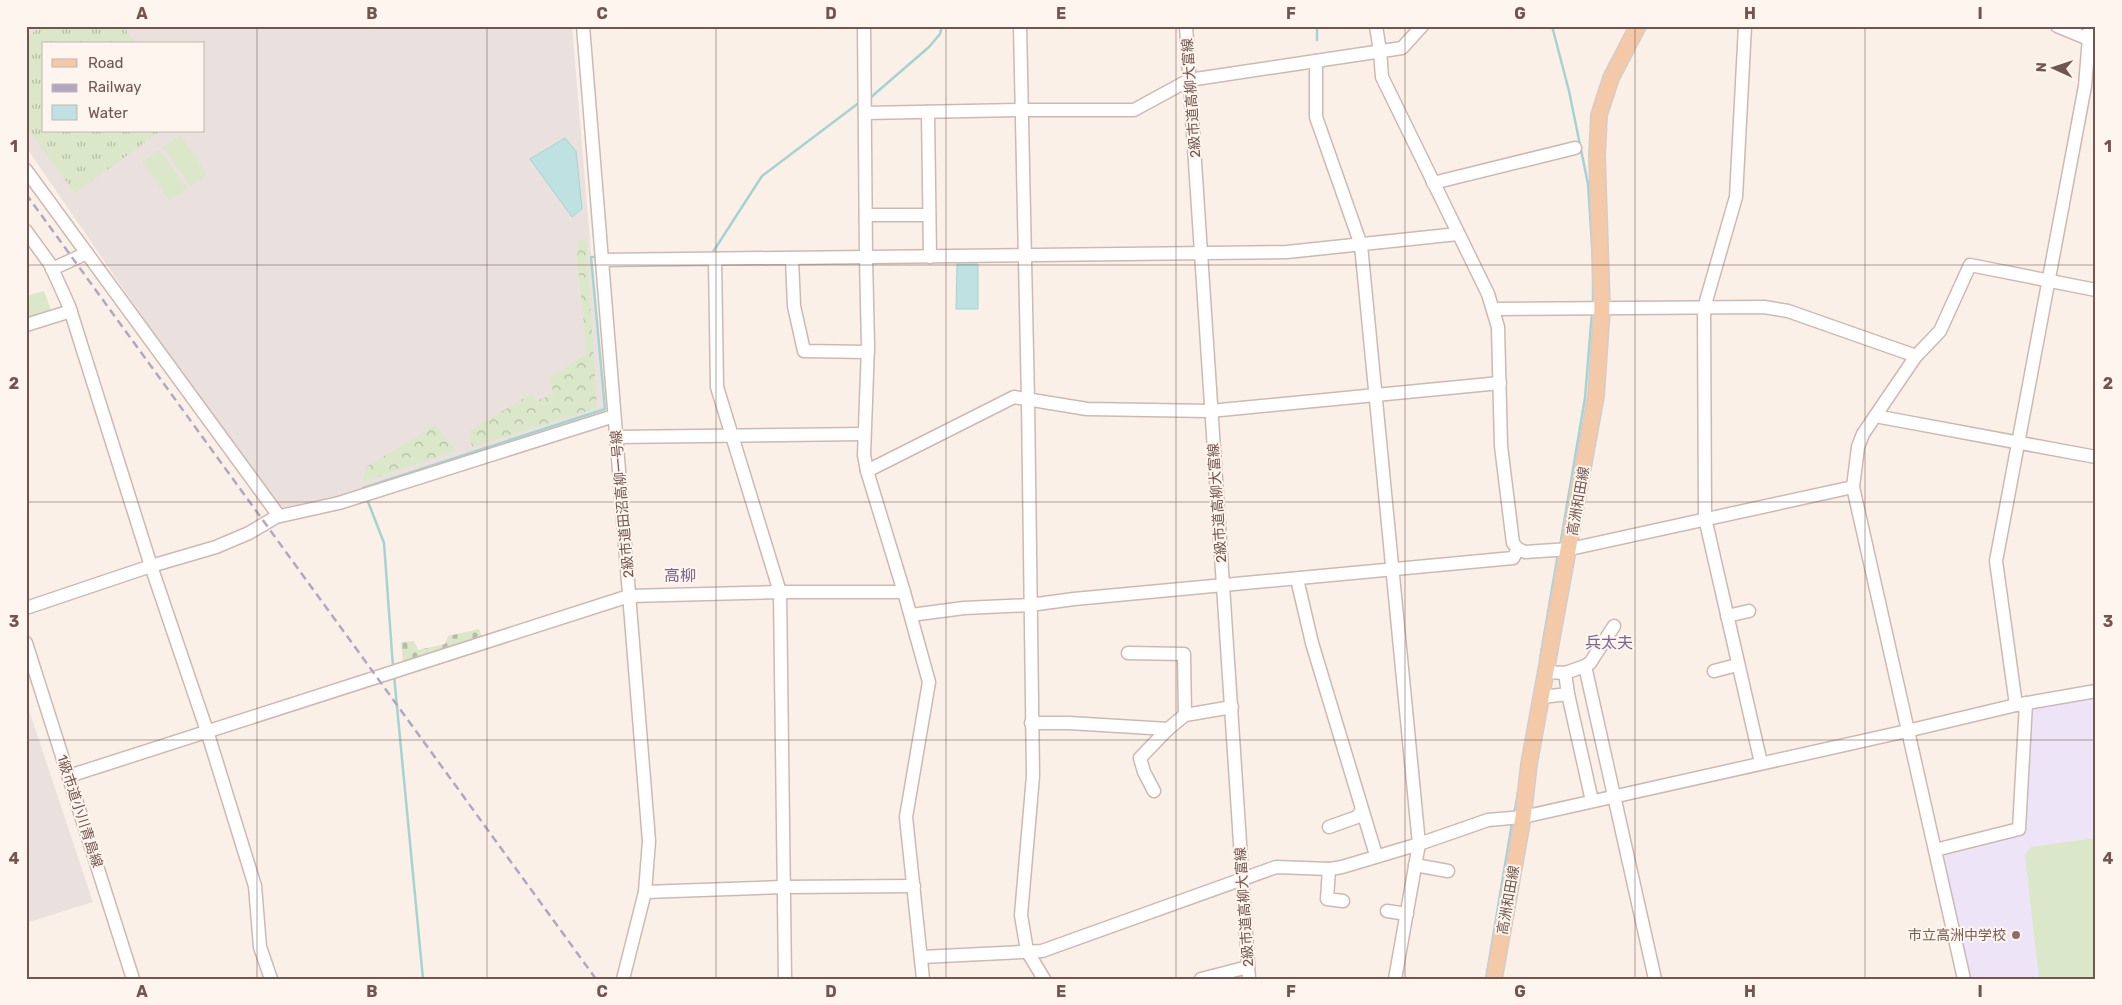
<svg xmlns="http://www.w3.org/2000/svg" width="2122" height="1005" viewBox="0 0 2122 1005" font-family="Rubik,'Noto Sans JP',sans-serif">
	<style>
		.industrial { fill: #eae1de; fill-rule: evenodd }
		.education { fill: #ede5f7 }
		.grass { fill: url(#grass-tufts) }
		.forest { fill: url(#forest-crowns) }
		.cemetery { fill: url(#cemetery-stones) }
		.pitch { fill: #dae7c8 }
		.water { fill: #bee2e1; stroke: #a5d3d2 }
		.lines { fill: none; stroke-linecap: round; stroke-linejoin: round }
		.stream { stroke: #a5d3d2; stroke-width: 2.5 }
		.minor-casing { stroke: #ceb9b2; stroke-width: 15 }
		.major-casing { stroke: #d5ccca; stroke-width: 18 }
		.minor { stroke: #fff; stroke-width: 12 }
		.major { stroke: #f3c9a7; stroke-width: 15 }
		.rail { stroke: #b1a7c4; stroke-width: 2.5; stroke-dasharray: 8 5; stroke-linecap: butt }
		.grid { fill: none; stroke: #72554e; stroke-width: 1; stroke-opacity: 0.55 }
		.education-dot { fill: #8d6e63; stroke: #fdf5ee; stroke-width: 2 }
		.labels { text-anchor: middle; stroke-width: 4; stroke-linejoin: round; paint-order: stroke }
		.street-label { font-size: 14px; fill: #72554e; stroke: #fdf5ee }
		.education-label { font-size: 14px; fill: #785e54; stroke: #fdf5ee; text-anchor: end }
		.quarter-label { font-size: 16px; fill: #7a668e; stroke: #fdf5ee }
		.neatline { fill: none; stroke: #72554e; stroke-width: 2 }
		.grid-label { font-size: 16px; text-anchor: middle; font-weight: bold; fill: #72554e }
	</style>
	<defs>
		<pattern id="grass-tufts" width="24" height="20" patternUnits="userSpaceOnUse" patternTransform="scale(1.25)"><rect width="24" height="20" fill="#dae7c8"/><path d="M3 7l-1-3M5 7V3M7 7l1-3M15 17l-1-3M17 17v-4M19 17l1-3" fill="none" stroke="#b5bea5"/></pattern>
		<pattern id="forest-crowns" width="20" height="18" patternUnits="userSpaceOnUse" patternTransform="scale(1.25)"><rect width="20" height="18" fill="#dae7c8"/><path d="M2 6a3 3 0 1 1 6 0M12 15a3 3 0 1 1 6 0" fill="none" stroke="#b5bea5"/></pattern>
		<pattern id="cemetery-stones" width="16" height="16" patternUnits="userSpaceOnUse" patternTransform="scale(1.25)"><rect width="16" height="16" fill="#dae7c8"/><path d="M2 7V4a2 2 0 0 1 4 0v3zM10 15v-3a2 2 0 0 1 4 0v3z" fill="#b5bea5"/></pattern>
	</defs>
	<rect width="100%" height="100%" fill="#faf0e8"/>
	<!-- industrial -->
	<g class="industrial">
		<path d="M26 26H572L605 419 279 516 26 147ZM44 44H204V131H44Z"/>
		<polygon points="26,701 93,902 26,923"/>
	</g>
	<!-- education -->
	<polygon class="education" points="2096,695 2096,979 1970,979 1941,852 2022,834 2029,707"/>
	<!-- grass -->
	<polygon class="grass" points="42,26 123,26 136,44 44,44 44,131 161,131 75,193 26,127 26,38"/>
	<!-- forest -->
	<g class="forest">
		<polygon points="586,239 597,408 472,447 469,432 532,393 536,401 554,394 549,378 587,353 577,259 578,241"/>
		<polygon points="436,425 456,451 362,482 366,467"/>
	</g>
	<!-- cemetery -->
	<polygon class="cemetery" points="479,629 483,639 403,663 401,642 414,641 418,650 445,644 448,636"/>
	<!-- pitch -->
	<g class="pitch">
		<polygon points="180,135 207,174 191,186 163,148"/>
		<polygon points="159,150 187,188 170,201 142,162"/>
		<polygon points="44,291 51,310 26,318 26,296"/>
		<polygon points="2096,838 2096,979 2039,979 2025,855 2031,847"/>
	</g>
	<!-- water -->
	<g class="water">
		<polygon points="565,138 576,151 582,209 572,217 530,159"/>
		<polygon points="957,264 978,264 978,309 956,309"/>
	</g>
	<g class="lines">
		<!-- stream -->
		<g class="stream">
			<polyline points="1317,26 1317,40"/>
			<polyline points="1552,26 1569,91 1588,184 1593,260 1593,304"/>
			<polyline points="870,98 929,47 940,34 942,26"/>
			<polyline points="711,255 762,176 860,102"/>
			<polyline points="364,491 363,488 605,409 591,257 599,257"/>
			<polyline points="367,499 384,543 393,667"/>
			<polyline points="1560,546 1585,398 1592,312"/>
			<polyline points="1540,659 1558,554"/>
			<polyline points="394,675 423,979"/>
			<polyline points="1514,815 1520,781"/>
			<polyline points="1486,979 1512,823"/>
		</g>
		<!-- minor casing -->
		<g class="minor-casing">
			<g id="minor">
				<polyline points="583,26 649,841 645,892 623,979"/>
				<polyline points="864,26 866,258 868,346 864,455 867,471 904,592 929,682 906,817 923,979"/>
				<polyline points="1020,26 1028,400 1033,776 1021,915 1027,951 1044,979"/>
				<polyline points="1186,26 1249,979"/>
				<polyline points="1376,26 1380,51 1382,77 1488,294 1498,327 1501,446 1513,543 1518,549 1525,552 1570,549 1853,487"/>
				<polyline points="1745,26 1736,197 1704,308 1705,518 1761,763"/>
				<polyline points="2057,26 2096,42"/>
				<polyline points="1316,61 1316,117 1361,245 1419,844 1395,979"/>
				<polyline points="928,112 930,257"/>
				<polyline points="865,113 1021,110 1134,110 1189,80 1402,48 1422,26"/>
				<polyline points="26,170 279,516"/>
				<polyline points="1433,183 1575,148"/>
				<polyline points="866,215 929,215"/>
				<polyline points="26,231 50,264 69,306 151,566 207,731 255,886 260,947 271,979"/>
				<polyline points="792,258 794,306 804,351 868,352"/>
				<polyline points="715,259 717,387 780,592 785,979"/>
				<polyline points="602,260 1287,252 1458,234"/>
				<polyline points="52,269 87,253"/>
				<polyline points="1494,309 1764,307 1788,311 1916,356"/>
				<polyline points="26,325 71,311"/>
				<polyline points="1875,416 2096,457"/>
				<polyline points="616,437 864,434"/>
				<polyline points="867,471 1014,397 1087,409 1210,411 1500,383"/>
				<polyline points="1297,579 1312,643 1376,855"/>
				<polyline points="26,608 151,566 216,547 249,533 276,517 339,503 614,416"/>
				<polyline points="911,615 964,608 1030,605 1074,599 1513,558 1518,549"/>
				<polyline points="1727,616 1749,611"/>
				<polyline points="26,643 133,979"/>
				<polyline points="1128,653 1184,654 1185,715"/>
				<polyline points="1585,666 1590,663 1614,626"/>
				<polyline points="1714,671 1737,665"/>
				<polyline points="1565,673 1585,666 1655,979"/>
				<polyline points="1568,694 1592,801"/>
				<polyline points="1542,697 1568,694 1565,673 1547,672"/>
				<polyline points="2016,705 1996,561 2085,86 2090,26"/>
				<polyline points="1031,723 1069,723 1168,729 1185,715 1232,707"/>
				<polyline points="69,776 629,596 780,592 904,592"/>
				<polyline points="1154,791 1144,772 1140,758 1168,729"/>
				<polyline points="1329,827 1357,817 1362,810"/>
				<polyline points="1935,850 2019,829 2026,703"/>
				<polyline points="1415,865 1448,871"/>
				<polyline points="1329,869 1327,899 1343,901"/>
				<polyline points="645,892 784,887 914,886"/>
				<polyline points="1387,911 1407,914"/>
				<polyline points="921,957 1042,951 1276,867 1330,869 1342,867 1419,844 1488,820 1523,817 1907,731 2016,705 2096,691"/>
				<polyline points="1201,979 1248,967"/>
				<polyline points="1964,979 1853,487 1858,447 1863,434 1916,356 1940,331 1970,265 2096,290"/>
			</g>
		</g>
		<!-- major casing -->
		<g class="major-casing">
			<polyline id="major" points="1494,979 1523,817 1529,764 1596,396 1602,309 1597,156 1599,115 1611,78 1638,26"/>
		</g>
		<!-- minor -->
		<use href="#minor" class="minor"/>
		<!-- major -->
		<use href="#major" class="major"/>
		<!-- rail -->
		<polyline class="rail" points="26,194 596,979"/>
	</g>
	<!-- grid -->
	<path class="grid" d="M257 26V979M487 26V979M716 26V979M946 26V979M1176 26V979M1405 26V979M1635 26V979M1865 26V979M26 265H2096M26 502H2096M26 740H2096"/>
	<!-- markers -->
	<circle class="education-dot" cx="2016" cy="935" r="5"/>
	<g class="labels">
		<!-- street labels -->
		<g class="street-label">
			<text transform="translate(1191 98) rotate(-94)" y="5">2級市道高柳大富線</text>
			<text transform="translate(1578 501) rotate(-80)" y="5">高洲和田線</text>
			<text transform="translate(1217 503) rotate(-94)" y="5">2級市道高柳大富線</text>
			<text transform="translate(622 504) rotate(-95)" y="5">2級市道田沼高柳一号線</text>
			<text transform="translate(80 811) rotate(72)" y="5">1級市道小川青島線</text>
			<text transform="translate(1508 900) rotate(-80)" y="5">高洲和田線</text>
			<text transform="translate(1244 907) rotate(-94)" y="5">2級市道高柳大富線</text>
		</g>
		<!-- education labels -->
		<g class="education-label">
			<text x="2006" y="940">市立高洲中学校</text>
		</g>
		<!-- quarter labels -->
		<g class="quarter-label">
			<text x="680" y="581">高柳</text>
			<text x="1609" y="648">兵太夫</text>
		</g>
	</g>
	<!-- border -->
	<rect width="2122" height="1005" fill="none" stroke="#fdf5ee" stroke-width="55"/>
	<!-- legend -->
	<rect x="42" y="42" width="162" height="90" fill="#fdf5ee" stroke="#c5b5ae"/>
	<rect x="52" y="59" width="25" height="8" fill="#f3c9a7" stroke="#c5b5ae"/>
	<text x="88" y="68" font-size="15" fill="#72554e">Road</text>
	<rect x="52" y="84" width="25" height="8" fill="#b1a7c4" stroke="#c5b5ae"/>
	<text x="88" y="92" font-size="15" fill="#72554e">Railway</text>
	<rect x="52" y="105" width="25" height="15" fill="#bee2e1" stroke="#c5b5ae"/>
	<text x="88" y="118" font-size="15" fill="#72554e">Water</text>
	<!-- north arrow -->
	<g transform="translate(2054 68) rotate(273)" stroke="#fdf5ee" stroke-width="4" paint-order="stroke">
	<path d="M0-4L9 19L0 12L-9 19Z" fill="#72554e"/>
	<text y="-8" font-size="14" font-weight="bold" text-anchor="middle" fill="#72554e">N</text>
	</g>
	<rect x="28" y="28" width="2066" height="950" class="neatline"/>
	<g class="grid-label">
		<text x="142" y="19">A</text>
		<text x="372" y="19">B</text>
		<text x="602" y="19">C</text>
		<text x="831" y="19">D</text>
		<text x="1061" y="19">E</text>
		<text x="1291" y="19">F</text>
		<text x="1520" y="19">G</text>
		<text x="1750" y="19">H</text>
		<text x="1980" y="19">I</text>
		<text x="14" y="152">1</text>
		<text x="2108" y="152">1</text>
		<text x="14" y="389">2</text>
		<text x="2108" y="389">2</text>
		<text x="14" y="627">3</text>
		<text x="2108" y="627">3</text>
		<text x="14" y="864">4</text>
		<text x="2108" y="864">4</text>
		<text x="142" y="997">A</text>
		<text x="372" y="997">B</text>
		<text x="602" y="997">C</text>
		<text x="831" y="997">D</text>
		<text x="1061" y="997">E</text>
		<text x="1291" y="997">F</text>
		<text x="1520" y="997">G</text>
		<text x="1750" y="997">H</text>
		<text x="1980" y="997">I</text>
	</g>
</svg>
